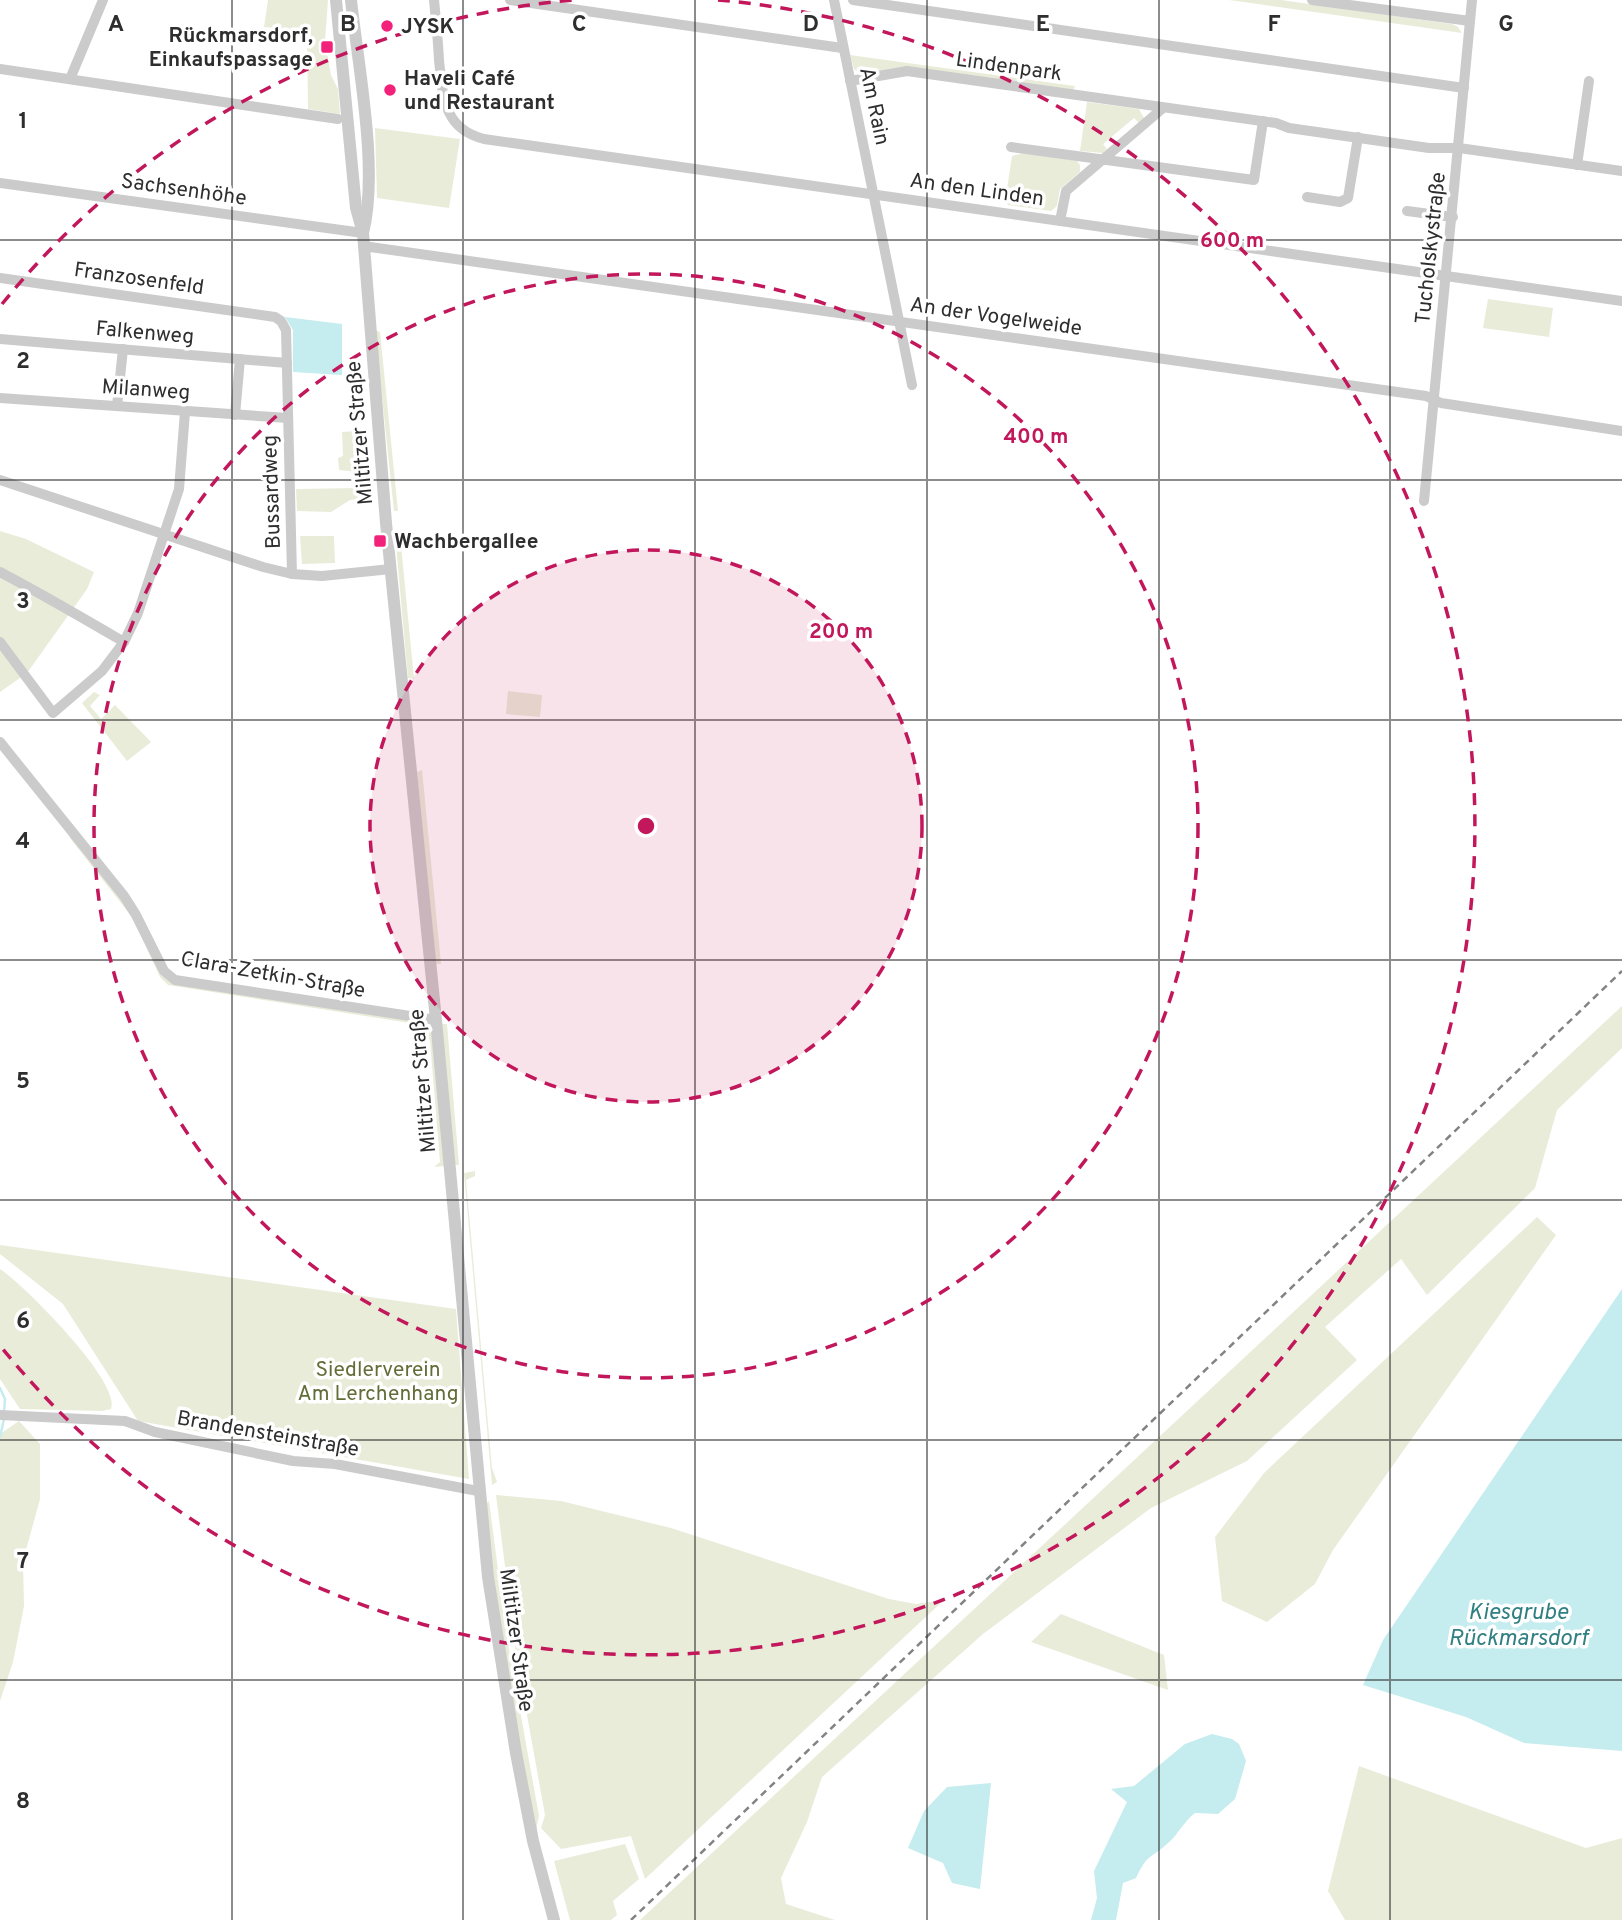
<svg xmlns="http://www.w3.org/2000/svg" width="1622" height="1920" viewBox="0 0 1622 1920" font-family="Overpass,sans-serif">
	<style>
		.green { fill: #eaecda }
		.water { fill: #c5ecee }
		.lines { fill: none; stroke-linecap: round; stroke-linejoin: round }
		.stream { stroke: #c5ecee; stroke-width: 2.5 }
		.minor { stroke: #cbcbcb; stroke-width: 10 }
		.tertiary { stroke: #cbcbcb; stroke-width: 12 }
		.rail { stroke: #838383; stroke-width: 2.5; stroke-dasharray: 7 5; stroke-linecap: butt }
		.grid { fill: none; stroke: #2e2e2e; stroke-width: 2; stroke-opacity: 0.55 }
		.ring { fill: none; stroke: #c2185b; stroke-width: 3.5; stroke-dasharray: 12 9 }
		.poi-dot { fill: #f2227a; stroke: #fff; stroke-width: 2.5 }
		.labels { text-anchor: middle; stroke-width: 7; stroke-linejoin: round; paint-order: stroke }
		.poi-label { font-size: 21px; font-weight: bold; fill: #2e2e2e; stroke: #fff; text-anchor: start }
		.street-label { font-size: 21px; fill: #2e2e2e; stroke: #fff }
		.park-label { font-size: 21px; fill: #636d38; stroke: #fff }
		.water-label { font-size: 23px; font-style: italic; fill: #307f82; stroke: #fff }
		.grid-label { font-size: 23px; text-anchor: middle; font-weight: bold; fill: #2e2e2e; stroke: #fff; stroke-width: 7; stroke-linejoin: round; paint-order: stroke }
		.centre { fill: #c2185b; stroke: #fff; stroke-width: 3.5 }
		.ring-label { font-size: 21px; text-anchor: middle; font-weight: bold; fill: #c2185b; stroke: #fff; stroke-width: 7; stroke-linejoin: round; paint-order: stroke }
	</style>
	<rect width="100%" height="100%" fill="#fff"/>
	<!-- green -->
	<g class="green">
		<polygon points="268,0 328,0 325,41 331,75 338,89 340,114 308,109 307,31 264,27"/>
		<polygon points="1229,0 1281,0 1452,24 1458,27 1462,33"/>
		<polygon points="850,55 1075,86 1073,91 903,68 862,74 854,69"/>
		<polygon points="1087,102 1139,109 1144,118 1139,123 1134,118 1103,144 1107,149 1103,153 1080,151"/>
		<polygon points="375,128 460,139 449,208 377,198"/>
		<polygon points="1028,152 1077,161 1080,165 1080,172 1060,189 1057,206 1051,211 1008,205 1005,202 1012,156"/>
		<polygon points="1488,299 1553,308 1549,337 1483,328"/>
		<polygon points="375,330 380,332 398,511 394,511"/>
		<polygon points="357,431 359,472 339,470 338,458 343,456 342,432"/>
		<polygon points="360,488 360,499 350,500 331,512 297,511 296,489"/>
		<polygon points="0,531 26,539 94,572 87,589 27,673 0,692"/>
		<polygon points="300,536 334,536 335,563 302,564"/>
		<polygon points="396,545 401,545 414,679 408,678"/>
		<polygon points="508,691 542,695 540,717 506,714"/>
		<polygon points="94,692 100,695 90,706 101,719 115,705 151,742 127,761 82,703"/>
		<polygon points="422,770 441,964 435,964 417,772"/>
		<polygon points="69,837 73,838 109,880 134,916 162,973 168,980 428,1023 432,1030 434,1041 444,1166 434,1167 440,1162 430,1041 425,1028 416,1024 168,985 160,977 132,917"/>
		<polygon points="1622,1006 1622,1048 1557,1110 1535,1188 1427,1295 1401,1259 1325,1327 1357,1360 1247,1461 1151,1508 983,1634 822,1777 807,1822 781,1878 786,1904 835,1920 640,1920"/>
		<polygon points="441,1024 447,1024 459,1165 453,1165"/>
		<polygon points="475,1171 475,1176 466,1180 492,1468 497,1482 492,1485 464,1173"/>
		<polygon points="1537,1217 1556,1235 1333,1550 1315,1584 1267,1622 1222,1601 1215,1537 1264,1473"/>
		<polygon points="0,1245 456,1309 469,1479 138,1421 63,1304 0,1254"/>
		<path d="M0 1269C24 1285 121 1382 111 1409L102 1411 20 1409 0 1379Z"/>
		<polygon points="19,1421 40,1444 40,1499 23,1561 24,1606 13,1662 0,1701 0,1434"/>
		<polygon points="496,1495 561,1501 671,1528 889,1599 916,1604 944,1600 645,1879 631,1836 561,1849 541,1828 545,1815 516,1654"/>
		<path d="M489 1501 507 1638 539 1816 536 1830C515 1722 495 1614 486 1504Z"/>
		<polygon points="1061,1614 1164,1655 1168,1690 1031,1642"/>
		<polygon points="1359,1766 1586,1848 1622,1838 1622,1920 1345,1920 1328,1891"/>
		<polygon points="625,1844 639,1879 613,1901 617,1915 611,1920 570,1920 554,1861"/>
	</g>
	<!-- water -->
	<g class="water">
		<polygon points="285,317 342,324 342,375 293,372 293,330"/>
		<polygon points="1622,1289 1622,1751 1524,1743 1466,1717 1363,1685 1383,1640"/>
		<path d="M1212 1734 1232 1739 1239 1744 1246 1761 1235 1799 1218 1814 1195 1813C1183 1822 1178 1835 1167 1844 1149 1860 1148 1853 1136 1878L1123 1883 1116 1920H1091L1097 1898 1094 1871 1127 1802 1111 1789 1134 1786 1185 1744Z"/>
		<polygon points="991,1783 980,1889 952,1883 943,1863 908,1848 924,1811 947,1787"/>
	</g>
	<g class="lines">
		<!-- stream -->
		<g class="stream">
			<polyline points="0,1388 5,1399 4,1413"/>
			<polyline points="0,1437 4,1419"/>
		</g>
		<!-- minor -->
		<g class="minor">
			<path d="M434 0C436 20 438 40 439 60 443 96 443 129 484 139L1622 301"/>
			<polyline points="510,0 842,48"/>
			<polyline points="834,0 912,385"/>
			<polyline points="853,0 1464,88"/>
			<polyline points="1312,0 1470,21"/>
			<polyline points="0,69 338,119"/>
			<polyline points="70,79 103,0"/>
			<polyline points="850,81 907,71 1276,123 1289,128 1429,148 1459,148 1622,171"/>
			<polyline points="1011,147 1254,180 1263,121"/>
			<polyline points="1577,165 1589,81"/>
			<polyline points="0,183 363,233"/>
			<polyline points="1307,197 1340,202 1348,198 1358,137"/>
			<polyline points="1407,211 1453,217"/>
			<polyline points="1060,221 1066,191 1163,108"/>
			<polyline points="363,246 1426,396 1441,403 1622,431"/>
			<polyline points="0,278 275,317 281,321 286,330 292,574 322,576 391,569"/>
			<polyline points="0,339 287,363"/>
			<polyline points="0,398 288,418"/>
			<polyline points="117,406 123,349"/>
			<polyline points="235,415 240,359"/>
			<polyline points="0,480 263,567 292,574"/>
			<polyline points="1424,501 1472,0"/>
			<path d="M0 572C42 594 83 618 124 642"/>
			<polyline points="0,642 53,713 102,671 124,642 138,613 179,489 185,412"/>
			<polyline points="0,742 124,896 136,915 164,971 175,980 436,1020"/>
			<polyline points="0,1415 125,1421 155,1432 293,1461 335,1464 478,1491"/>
		</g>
		<!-- tertiary -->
		<g class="tertiary">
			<polyline points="336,0 356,208 363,233 386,523 436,1020 488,1577 516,1753 533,1841 554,1920"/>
			<path d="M351 0C358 66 379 170 363 233"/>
		</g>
		<!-- rail -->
		<polyline class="rail" points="631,1920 1622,971"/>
	</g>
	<!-- grid -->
	<path class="grid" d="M232 0V1920M463 0V1920M695 0V1920M927 0V1920M1159 0V1920M1390 0V1920M0 240H1622M0 480H1622M0 720H1622M0 960H1622M0 1200H1622M0 1440H1622M0 1680H1622"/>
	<!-- distance rings -->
	<circle cx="646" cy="826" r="276" fill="#c2185b" fill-opacity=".12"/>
	<g class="ring">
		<circle cx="646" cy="826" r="276"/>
		<circle cx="646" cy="826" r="552"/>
		<path d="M2 304A829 829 0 0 1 574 0M718 0A829 829 0 1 1 2 1348"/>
	</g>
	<!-- markers -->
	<g class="poi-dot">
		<circle cx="387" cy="26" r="7"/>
		<rect x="320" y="40" width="14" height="14" rx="3.5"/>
		<circle cx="390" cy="90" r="7"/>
		<rect x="373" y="534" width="14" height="14" rx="3.5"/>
	</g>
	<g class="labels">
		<!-- poi labels -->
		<g class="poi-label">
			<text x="401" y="33">JYSK</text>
			<text x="313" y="42" text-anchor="end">Rückmarsdorf,<tspan x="313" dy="24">Einkaufspassage</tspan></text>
			<text x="404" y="85">Haveli Café<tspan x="404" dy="24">und Restaurant</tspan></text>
			<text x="394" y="548">Wachbergallee</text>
		</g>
		<!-- street labels -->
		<g class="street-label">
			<text transform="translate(1009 66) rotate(8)" y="7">Lindenpark</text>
			<text transform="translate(875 106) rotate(78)" y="7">Am Rain</text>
			<text transform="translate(184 189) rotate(8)" y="7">Sachsenhöhe</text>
			<text transform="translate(977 189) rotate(8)" y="7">An den Linden</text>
			<text transform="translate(1430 248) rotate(-84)" y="7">Tucholskystraße</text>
			<text transform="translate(139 278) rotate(8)" y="7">Franzosenfeld</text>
			<text transform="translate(996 316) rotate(8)" y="7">An der Vogelweide</text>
			<text transform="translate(145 332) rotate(5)" y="7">Falkenweg</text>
			<text transform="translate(146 389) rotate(4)" y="7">Milanweg</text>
			<text transform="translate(359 433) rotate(-95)" y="7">Miltitzer Straße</text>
			<text transform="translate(271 492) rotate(-92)" y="7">Bussardweg</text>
			<text transform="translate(273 974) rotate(10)" y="7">Clara-Zetkin-Straße</text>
			<text transform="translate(422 1081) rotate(-95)" y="7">Miltitzer Straße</text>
			<text transform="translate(268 1433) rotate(10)" y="7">Brandensteinstraße</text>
			<text transform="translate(517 1640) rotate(82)" y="7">Miltitzer Straße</text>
		</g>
		<!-- park labels -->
		<g class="park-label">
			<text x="378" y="1376">Siedlerverein<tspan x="378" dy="24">Am Lerchenhang</tspan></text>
		</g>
		<!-- water labels -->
		<g class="water-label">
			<text x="1518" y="1619">Kiesgrube<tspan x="1518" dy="26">Rückmarsdorf</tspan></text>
		</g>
	</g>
	<g class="grid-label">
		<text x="116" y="31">A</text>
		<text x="348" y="31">B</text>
		<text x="579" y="31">C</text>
		<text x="811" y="31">D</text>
		<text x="1043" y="31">E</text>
		<text x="1274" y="31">F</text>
		<text x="1506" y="31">G</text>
		<text x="23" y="128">1</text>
		<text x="23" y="368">2</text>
		<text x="23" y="608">3</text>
		<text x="23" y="848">4</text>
		<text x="23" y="1088">5</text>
		<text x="23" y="1328">6</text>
		<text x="23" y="1568">7</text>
		<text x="23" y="1808">8</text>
	</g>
	<circle cx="646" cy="826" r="10" class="centre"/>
	<g class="ring-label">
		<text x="1232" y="247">600 m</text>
		<text x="1036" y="443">400 m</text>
		<text x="841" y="638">200 m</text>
	</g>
</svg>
